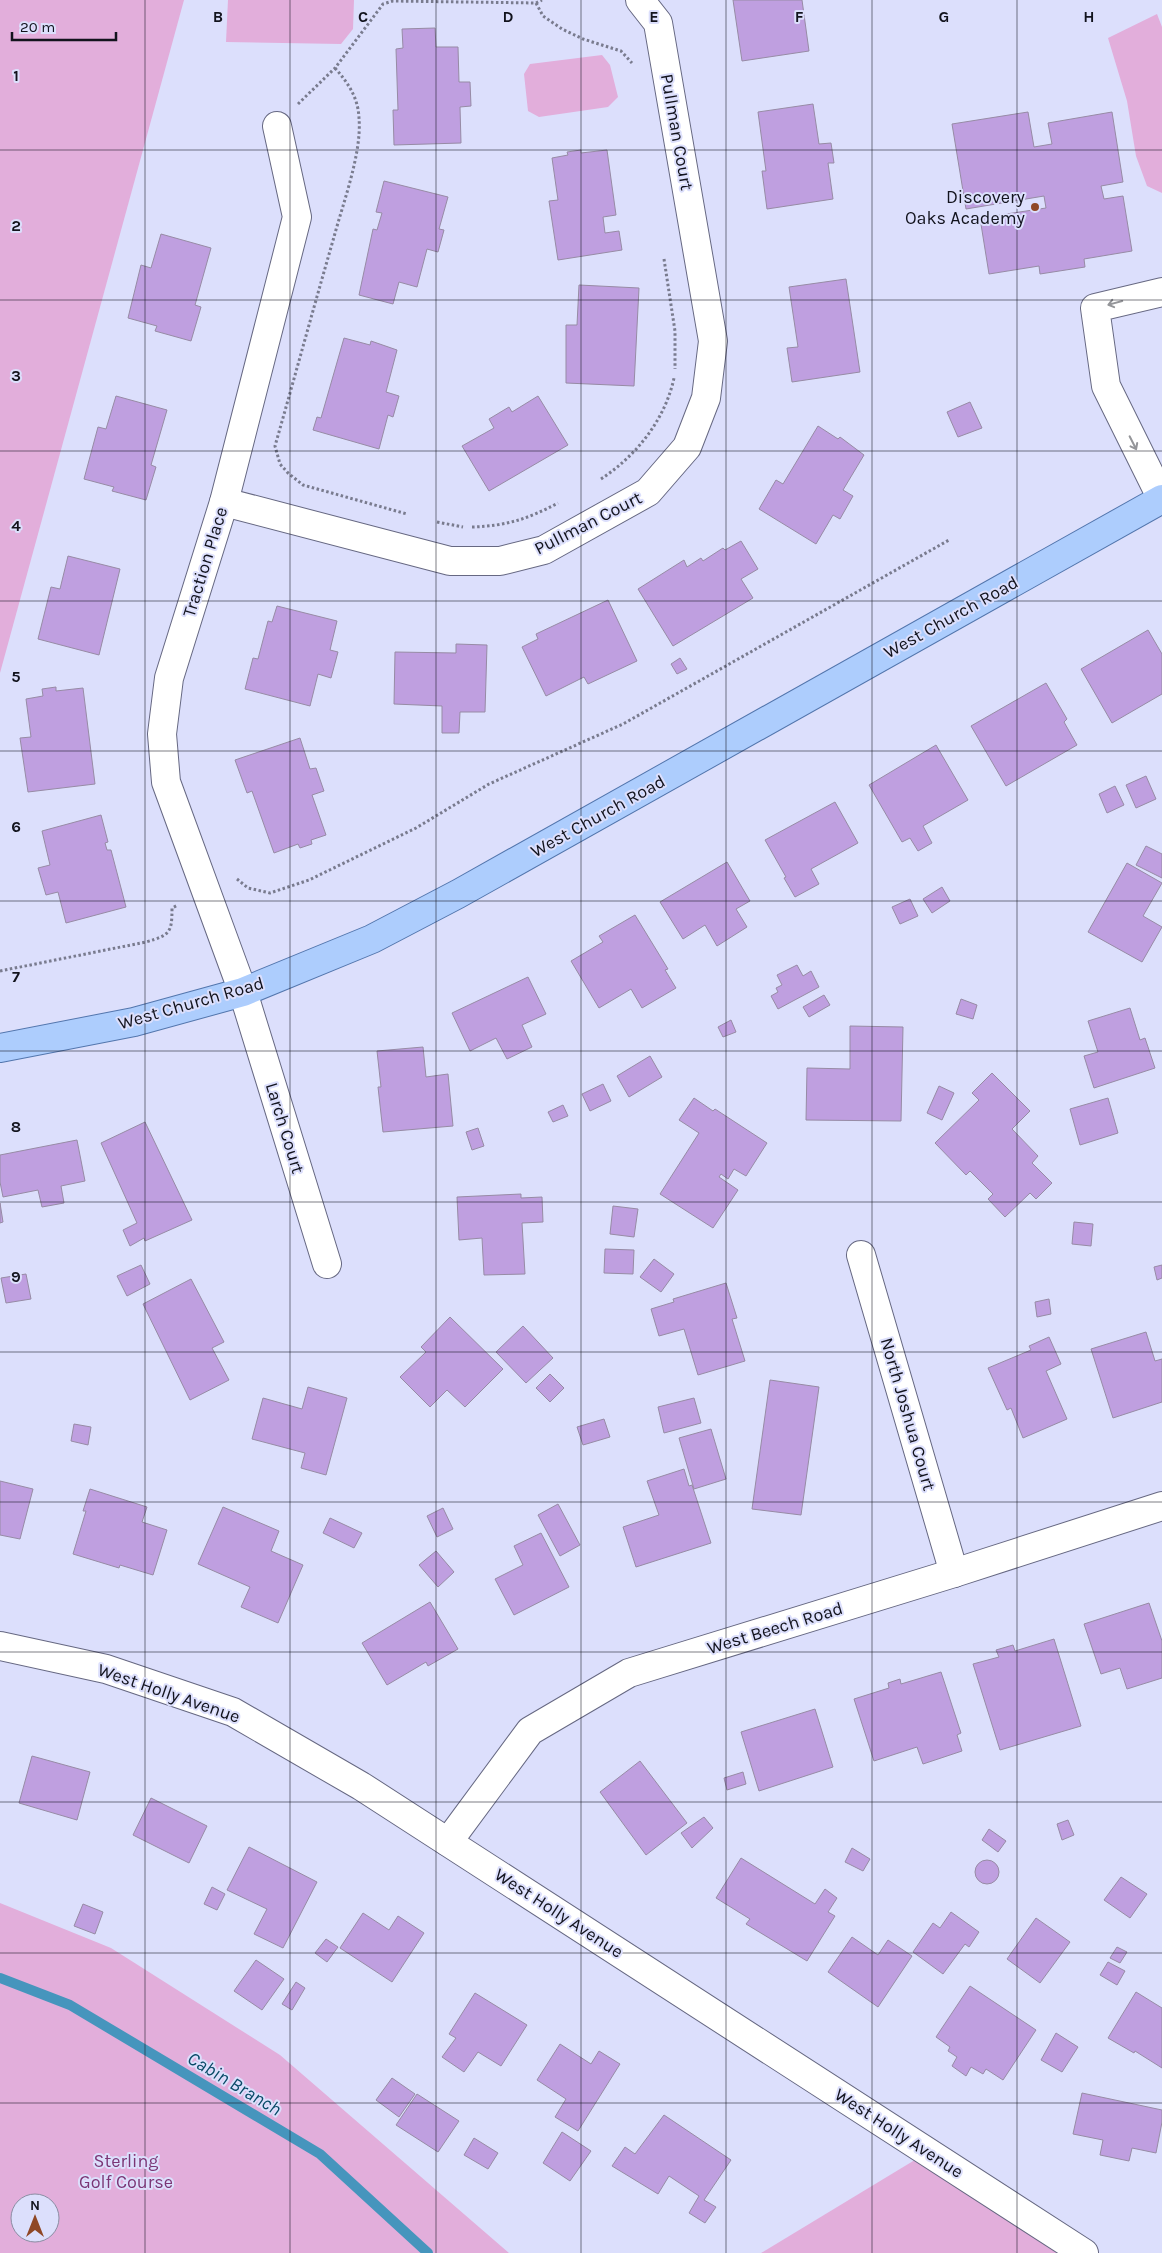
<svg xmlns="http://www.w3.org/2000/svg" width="1162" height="2253" viewBox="0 0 1162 2253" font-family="Karla,sans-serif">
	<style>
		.green { fill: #e2aedb; fill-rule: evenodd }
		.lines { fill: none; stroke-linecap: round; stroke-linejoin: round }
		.stream { stroke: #4695bd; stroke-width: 10 }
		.building { fill: #bf9fe0; stroke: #978ba5 }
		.minor-casing { stroke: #666882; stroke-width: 30 }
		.major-casing { stroke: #5376ad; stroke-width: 30 }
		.path { stroke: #797b8e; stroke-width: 3; stroke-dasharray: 2.5 2.5; stroke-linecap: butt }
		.minor { stroke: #fff; stroke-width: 28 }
		.major { stroke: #adcdfd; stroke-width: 28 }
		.oneway { stroke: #949599 }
		.grid { fill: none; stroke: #12131d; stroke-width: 1; stroke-opacity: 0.55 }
		.poi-dot { fill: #8f4726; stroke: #dcdffc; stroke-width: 2 }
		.labels { text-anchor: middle; stroke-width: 4; stroke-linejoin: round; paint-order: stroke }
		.street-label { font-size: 18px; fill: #12131d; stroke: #dcdffc }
		.poi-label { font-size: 18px; fill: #12131d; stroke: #dcdffc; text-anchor: end }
		.park-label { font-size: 18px; fill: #7b3575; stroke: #dcdffc }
		.water-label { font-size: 19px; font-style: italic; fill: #084a67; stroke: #dcdffc }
		.grid-label { font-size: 16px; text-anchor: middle; font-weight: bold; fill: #12131d; stroke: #dcdffc; stroke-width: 4; stroke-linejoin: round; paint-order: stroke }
	</style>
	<rect width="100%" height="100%" fill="#dcdffc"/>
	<!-- green -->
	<g class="green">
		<polygon points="0,0 184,0 0,673"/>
		<polygon points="228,0 354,0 353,29 341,44 226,42"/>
		<polygon points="1157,14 1162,27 1162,193 1147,186 1136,156 1127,101 1108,38"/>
		<polygon points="602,55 610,65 618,97 608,107 539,117 528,111 524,74 530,64"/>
		<path d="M0 1903 111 1948 280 2055 509 2253H0ZM20 2203H50V2233H20Z"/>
		<polygon points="928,2152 1084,2253 761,2253"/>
	</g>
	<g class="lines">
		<!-- stream -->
		<polyline class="stream" points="0,1978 70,2005 320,2154 428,2253"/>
	</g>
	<!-- building -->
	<g class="building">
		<polygon points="733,0 802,0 809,51 742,61"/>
		<polygon points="435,28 436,47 458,47 459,82 470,82 471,106 460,107 461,143 394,145 393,110 398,110 396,49 403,48 402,29"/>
		<polygon points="813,104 819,144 831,143 834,163 828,163 833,199 767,209 762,171 766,171 758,112"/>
		<polygon points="1028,112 1034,147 1052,144 1048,123 1112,112 1123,182 1101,186 1104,199 1123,196 1132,251 1084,259 1085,267 1040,274 1039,266 989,274 980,218 1046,208 1044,196 966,209 952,124"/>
		<polygon points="581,150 581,153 607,150 616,215 603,217 605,233 619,231 622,250 558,260 549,201 558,200 552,158 568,155 567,152"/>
		<polygon points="384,181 448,197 439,229 444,230 438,252 427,249 417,287 399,282 393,304 359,295 373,229 377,230 382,213 376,212"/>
		<polygon points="161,234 211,248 195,305 201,307 191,341 155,331 157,326 128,318 141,265 151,268"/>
		<polygon points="846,279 860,372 792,382 787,348 798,347 789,287"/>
		<polygon points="579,285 639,288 634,386 566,383 566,325 577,325"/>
		<polygon points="344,338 370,345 371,341 397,350 386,392 399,396 393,417 388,415 379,449 313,430 317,417 321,418"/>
		<polygon points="116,396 167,410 151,465 156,467 146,500 112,491 114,487 84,479 98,427 106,429"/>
		<polygon points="538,396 568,445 489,491 462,446 494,428 489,419 509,407 512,412"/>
		<polygon points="970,402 982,428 958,437 947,412"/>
		<polygon points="818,426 838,439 840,437 864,455 843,490 853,496 840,519 833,515 816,544 759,509 776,480 783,484"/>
		<polygon points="741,541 758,569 741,579 753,598 673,646 638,589 684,560 687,567 701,558 703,561 723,548 725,550"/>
		<polygon points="68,556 120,569 99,655 38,639 51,587 60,589"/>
		<polygon points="608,600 637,661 588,684 584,677 546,696 522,647 538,639 536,634"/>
		<polygon points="277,606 337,621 330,650 338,652 331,678 318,674 310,706 245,689 253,658 258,659 268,621 272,622"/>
		<polygon points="1148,630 1162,654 1162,694 1112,723 1081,669"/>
		<polygon points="456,644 487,645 485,712 460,712 459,733 442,733 442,706 394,704 395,652 456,653"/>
		<polygon points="680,658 687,669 677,674 671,664"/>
		<polygon points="1046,683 1067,719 1064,722 1077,745 1006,786 971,726"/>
		<polygon points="56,687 56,691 83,688 95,784 28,792 20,738 31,737 26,699 43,696 42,689"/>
		<polygon points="300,738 310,769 316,768 324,791 312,795 326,835 311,840 312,844 300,848 298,844 274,853 252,791 247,793 235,760"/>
		<polygon points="936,745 968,800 923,826 932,843 918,851 910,838 902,842 869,785"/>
		<polygon points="1146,776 1156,799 1136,808 1126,785"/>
		<polygon points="1115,786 1124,805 1107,813 1099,794"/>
		<polygon points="835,802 858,843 811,869 819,884 795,897 784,878 786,877 765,840"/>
		<polygon points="101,815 108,842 105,843 107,850 111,850 126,907 66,923 58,892 46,895 38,868 50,865 42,831"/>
		<polygon points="1146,846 1162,854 1162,878 1136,865"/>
		<polygon points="727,862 750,901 736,909 747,927 717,946 705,925 683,939 660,902"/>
		<polygon points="1127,863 1162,883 1143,916 1162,927 1142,962 1088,932"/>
		<polygon points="942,887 950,901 932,913 923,899"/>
		<polygon points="910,899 918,916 900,924 892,907"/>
		<polygon points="635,915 668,969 665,970 676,988 642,1008 631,989 599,1008 571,961 603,942 599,936"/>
		<polygon points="797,965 803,976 811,971 819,987 778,1009 771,996 778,992 776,988 782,985 777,975"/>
		<polygon points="528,977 546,1014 522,1025 532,1047 507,1059 496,1038 470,1051 452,1013"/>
		<polygon points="824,995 830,1005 809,1017 803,1007"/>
		<polygon points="961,999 977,1005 973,1019 956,1014"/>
		<polygon points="1130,1008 1140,1040 1145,1038 1155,1068 1094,1088 1084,1056 1098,1052 1088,1021"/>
		<polygon points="731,1020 736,1032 723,1037 718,1027"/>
		<polygon points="850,1026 903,1027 901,1121 806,1120 807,1068 850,1069"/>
		<polygon points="423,1047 426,1077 448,1074 453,1126 383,1132 378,1087 381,1087 377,1051"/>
		<polygon points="650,1056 662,1077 629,1097 617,1076"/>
		<polygon points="992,1073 1030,1111 1012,1129 1038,1156 1032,1163 1052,1183 1036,1199 1030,1193 1005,1217 988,1199 993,1194 970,1171 966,1175 935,1143 979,1100 972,1093"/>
		<polygon points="603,1084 611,1101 590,1111 582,1094"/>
		<polygon points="939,1086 954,1093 942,1120 927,1113"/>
		<polygon points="694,1098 713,1111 715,1109 767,1143 746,1176 734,1169 728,1179 721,1174 719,1177 738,1190 713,1228 660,1194 699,1133 679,1120"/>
		<polygon points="1108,1098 1118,1133 1080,1145 1070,1109"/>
		<polygon points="563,1105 568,1116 553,1122 548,1112"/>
		<polygon points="145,1122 192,1220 145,1241 144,1238 130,1246 123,1230 137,1223 101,1143"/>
		<polygon points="478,1128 484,1146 472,1150 466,1132"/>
		<polygon points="77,1140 85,1181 61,1186 64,1203 42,1207 38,1190 3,1197 0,1182 0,1155"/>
		<polygon points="521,1194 521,1198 542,1197 543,1222 522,1223 525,1274 484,1275 482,1238 459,1240 457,1197"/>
		<polygon points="0,1203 3,1222 0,1223"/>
		<polygon points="613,1206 638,1209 634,1237 610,1234"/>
		<polygon points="1074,1222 1093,1224 1091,1246 1072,1244"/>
		<polygon points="605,1249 634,1250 633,1274 604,1273"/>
		<polygon points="654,1259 674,1274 661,1292 640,1277"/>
		<polygon points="141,1265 150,1284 127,1296 117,1276"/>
		<polygon points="1162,1265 1162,1278 1157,1280 1154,1267"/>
		<polygon points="26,1274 31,1299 6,1303 1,1278"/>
		<polygon points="191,1279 224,1342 212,1348 229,1380 190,1400 143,1304"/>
		<polygon points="726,1283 737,1318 732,1319 745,1361 698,1375 684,1329 659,1336 651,1309 674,1302 673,1299"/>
		<polygon points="1049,1299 1051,1314 1037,1317 1035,1302"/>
		<polygon points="450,1317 503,1369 465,1407 447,1390 430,1407 400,1377 426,1352 421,1347"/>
		<polygon points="523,1326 553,1358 526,1383 496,1352"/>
		<polygon points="1146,1332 1155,1361 1162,1359 1162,1402 1113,1418 1091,1349"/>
		<polygon points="1049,1337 1061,1364 1046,1371 1067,1419 1023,1438 1011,1408 1007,1410 988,1368 1031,1350 1029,1346"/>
		<polygon points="550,1374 564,1388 550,1402 536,1388"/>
		<polygon points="770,1380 819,1387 801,1515 752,1509"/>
		<polygon points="308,1387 347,1398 326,1475 301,1468 305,1453 252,1439 263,1398 302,1409"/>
		<polygon points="694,1398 701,1423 664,1433 658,1407"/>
		<polygon points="604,1419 610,1437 583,1445 577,1427"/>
		<polygon points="74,1424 91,1427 88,1445 71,1441"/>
		<polygon points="711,1429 726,1479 694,1489 679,1438"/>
		<polygon points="684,1469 689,1486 692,1485 711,1543 636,1567 623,1527 659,1515 647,1481"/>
		<polygon points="0,1481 33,1489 20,1539 0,1535"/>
		<polygon points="90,1489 147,1507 142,1522 167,1530 153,1575 120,1565 119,1568 73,1554 86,1511 83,1511"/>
		<polygon points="558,1504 580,1545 560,1556 538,1515"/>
		<polygon points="223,1507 279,1531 271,1551 303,1565 278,1623 241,1607 250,1587 198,1564"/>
		<polygon points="443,1508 453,1529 437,1537 427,1516"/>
		<polygon points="330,1518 362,1533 354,1548 323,1533"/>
		<polygon points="541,1533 569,1587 514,1615 495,1579 523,1565 514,1546"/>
		<polygon points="436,1551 454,1572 438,1587 419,1565"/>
		<polygon points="430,1602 458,1649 428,1666 426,1662 387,1685 362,1643"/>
		<polygon points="1149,1603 1162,1641 1162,1678 1127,1689 1120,1668 1101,1674 1084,1624"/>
		<polygon points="1054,1639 1081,1726 1000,1750 973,1664 999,1657 996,1650 1013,1645 1015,1651"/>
		<polygon points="941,1672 961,1733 957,1735 962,1751 923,1764 917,1747 874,1761 854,1699 889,1688 888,1683 900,1679 901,1684"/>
		<polygon points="815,1709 833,1767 759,1791 741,1732"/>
		<polygon points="32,1756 90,1772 77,1820 19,1803"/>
		<polygon points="640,1761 687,1823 646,1855 600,1792"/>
		<polygon points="743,1772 746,1784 727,1790 724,1778"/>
		<polygon points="151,1798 207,1826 189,1863 133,1835"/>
		<polygon points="704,1817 713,1828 692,1848 681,1833"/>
		<polygon points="1068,1820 1074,1835 1062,1840 1057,1824"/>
		<polygon points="989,1829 1006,1841 998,1852 982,1840"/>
		<polygon points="249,1847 317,1882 283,1948 254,1934 267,1909 227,1890"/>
		<polygon points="852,1848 870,1859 863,1871 845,1862"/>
		<polygon points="741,1858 815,1904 825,1889 837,1898 828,1912 835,1916 807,1961 746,1924 750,1919 716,1898"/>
		<circle cx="987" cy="1872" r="12"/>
		<polygon points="1121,1877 1147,1894 1130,1918 1104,1900"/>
		<polygon points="212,1887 225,1894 217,1910 204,1904"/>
		<polygon points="83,1904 103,1912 95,1934 74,1926"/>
		<polygon points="951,1912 979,1932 969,1947 965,1944 943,1974 913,1952 933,1923 940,1928"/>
		<polygon points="363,1913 389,1930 398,1916 424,1933 392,1982 340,1948"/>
		<polygon points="1036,1918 1070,1942 1040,1983 1007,1959"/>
		<polygon points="852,1937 878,1955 888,1940 912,1956 878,2007 828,1972"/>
		<polygon points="326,1939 338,1947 327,1962 315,1953"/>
		<polygon points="1117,1947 1127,1952 1120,1963 1110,1958"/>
		<polygon points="256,1960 284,1979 262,2010 234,1991"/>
		<polygon points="1108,1962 1125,1971 1117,1985 1100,1975"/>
		<polygon points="296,1982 305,1988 292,2010 282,2004"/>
		<polygon points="970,1986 1036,2030 1003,2080 986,2069 983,2074 971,2067 966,2076 952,2066 957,2057 948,2051 950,2047 936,2037"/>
		<polygon points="1136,1992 1162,2008 1162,2068 1135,2051 1134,2053 1108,2038"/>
		<polygon points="475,1993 527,2025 501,2066 478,2052 464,2072 442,2057 456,2038 449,2034"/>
		<polygon points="1056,2033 1078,2047 1062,2072 1041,2060"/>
		<polygon points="560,2044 591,2064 599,2051 620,2064 578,2131 555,2117 566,2099 537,2080"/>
		<polygon points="392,2078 415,2094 399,2117 376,2100"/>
		<polygon points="1082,2093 1162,2110 1162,2122 1156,2153 1132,2148 1129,2161 1100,2155 1103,2140 1073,2134"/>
		<polygon points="417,2094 459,2121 438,2152 396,2125"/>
		<polygon points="664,2115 731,2160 704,2200 716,2207 705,2223 689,2213 699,2196 669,2176 658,2194 612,2166 625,2147 635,2154"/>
		<polygon points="562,2132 591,2151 570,2181 543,2163"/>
		<polygon points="474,2138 498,2153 488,2169 464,2155"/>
	</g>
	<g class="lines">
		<!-- minor casing -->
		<g class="minor-casing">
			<g id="minor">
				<polyline points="277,126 297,217 224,502 169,678 162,734 166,782 243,992 327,1264"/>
				<polyline points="1162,292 1095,308 1106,386 1162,499"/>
				<polyline points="224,502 450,561 500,561 544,550 648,492 687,447 706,398 713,341 658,23 640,0"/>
				<polyline points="861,1255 954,1573"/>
				<polyline points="0,1646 106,1669 233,1712 361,1786 1084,2253"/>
				<polyline points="448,1842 530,1731 629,1673 954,1573 1162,1506"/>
			</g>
		</g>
		<!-- major casing -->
		<g class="major-casing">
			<polyline id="major" points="0,1048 134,1022 243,992 372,939 458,894 1162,499"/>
		</g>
		<!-- path -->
		<g class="path">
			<polyline points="536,3 543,16 562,29 583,39 621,51 632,63"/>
			<path d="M335 68C348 83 358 97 359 118 362 153 343 203 334 237 314 306 295 376 275 446L280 464 288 473 303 485 407 514"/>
			<polyline points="298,104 335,68 383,4 393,1 536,3 542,0"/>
			<polyline points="664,259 675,331 675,369"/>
			<path d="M601 479C636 456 665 420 674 378"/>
			<polyline points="437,522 463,527"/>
			<path d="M472 527C506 526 528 519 558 503"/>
			<polyline points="237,879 248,888 270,893 309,880 416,828 489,784 623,724 949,540"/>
			<path d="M0 971 146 942C170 935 172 933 172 908L178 905"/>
		</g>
		<!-- minor -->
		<use href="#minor" class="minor"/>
		<!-- major -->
		<use href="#major" class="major"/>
	</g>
	<!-- one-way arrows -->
	<defs><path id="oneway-shaft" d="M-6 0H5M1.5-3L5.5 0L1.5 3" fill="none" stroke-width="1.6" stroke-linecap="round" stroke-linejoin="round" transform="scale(1.25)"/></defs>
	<g class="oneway">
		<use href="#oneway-shaft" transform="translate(1115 303) rotate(165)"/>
		<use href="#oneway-shaft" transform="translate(1133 443) rotate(63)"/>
	</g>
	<!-- grid -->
	<path class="grid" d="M145 0V2253M290 0V2253M436 0V2253M581 0V2253M726 0V2253M872 0V2253M1017 0V2253M0 150H1162M0 300H1162M0 451H1162M0 601H1162M0 751H1162M0 901H1162M0 1051H1162M0 1202H1162M0 1352H1162M0 1502H1162M0 1652H1162M0 1802H1162M0 1953H1162M0 2103H1162"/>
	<!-- markers -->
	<circle class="poi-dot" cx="1035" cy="207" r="5"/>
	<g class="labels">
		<!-- street labels -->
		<g class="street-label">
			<text transform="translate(677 132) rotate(80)" y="6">Pullman Court</text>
			<text transform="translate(588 523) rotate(-27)" y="6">Pullman Court</text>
			<text transform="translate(205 562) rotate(-73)" y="6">Traction Place</text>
			<text transform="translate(951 617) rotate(-29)" y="6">West Church Road</text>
			<text transform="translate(598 816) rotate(-29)" y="6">West Church Road</text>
			<text transform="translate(191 1003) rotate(-16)" y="6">West Church Road</text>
			<text transform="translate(285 1128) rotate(73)" y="6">Larch Court</text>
			<text transform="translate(908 1414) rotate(74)" y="6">North Joshua Court</text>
			<text transform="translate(775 1628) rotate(-17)" y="6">West Beech Road</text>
			<text transform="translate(169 1693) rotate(19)" y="6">West Holly Avenue</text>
			<text transform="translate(559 1913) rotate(33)" y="6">West Holly Avenue</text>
			<text transform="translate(899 2133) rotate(33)" y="6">West Holly Avenue</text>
		</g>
		<!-- poi labels -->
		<g class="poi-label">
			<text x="1025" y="203">Discovery<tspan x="1025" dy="21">Oaks Academy</tspan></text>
		</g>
		<!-- park labels -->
		<g class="park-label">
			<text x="126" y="2167">Sterling<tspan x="126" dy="21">Golf Course</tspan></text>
		</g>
		<!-- water labels -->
		<g class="water-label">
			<text transform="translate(235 2083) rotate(31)" y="7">Cabin Branch</text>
		</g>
	</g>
	<g class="grid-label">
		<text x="218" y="22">B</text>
		<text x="363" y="22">C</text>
		<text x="508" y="22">D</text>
		<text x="654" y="22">E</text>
		<text x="799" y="22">F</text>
		<text x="944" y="22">G</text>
		<text x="1089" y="22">H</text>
		<text x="16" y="81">1</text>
		<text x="16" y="231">2</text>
		<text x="16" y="381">3</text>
		<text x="16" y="531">4</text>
		<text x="16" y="682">5</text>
		<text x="16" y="832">6</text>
		<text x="16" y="982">7</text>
		<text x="16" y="1132">8</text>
		<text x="16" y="1282">9</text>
	</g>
	<!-- north arrow -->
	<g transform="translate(35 2218)"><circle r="24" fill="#dcdffc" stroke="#8b8da3"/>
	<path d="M0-4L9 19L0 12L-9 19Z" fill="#8f4726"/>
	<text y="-8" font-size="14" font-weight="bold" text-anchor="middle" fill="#12131d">N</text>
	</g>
	<!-- scale -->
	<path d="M12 32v8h104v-8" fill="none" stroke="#12131d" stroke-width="2.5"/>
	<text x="20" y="32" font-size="15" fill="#12131d" stroke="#dcdffc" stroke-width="4" paint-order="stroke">20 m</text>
</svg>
